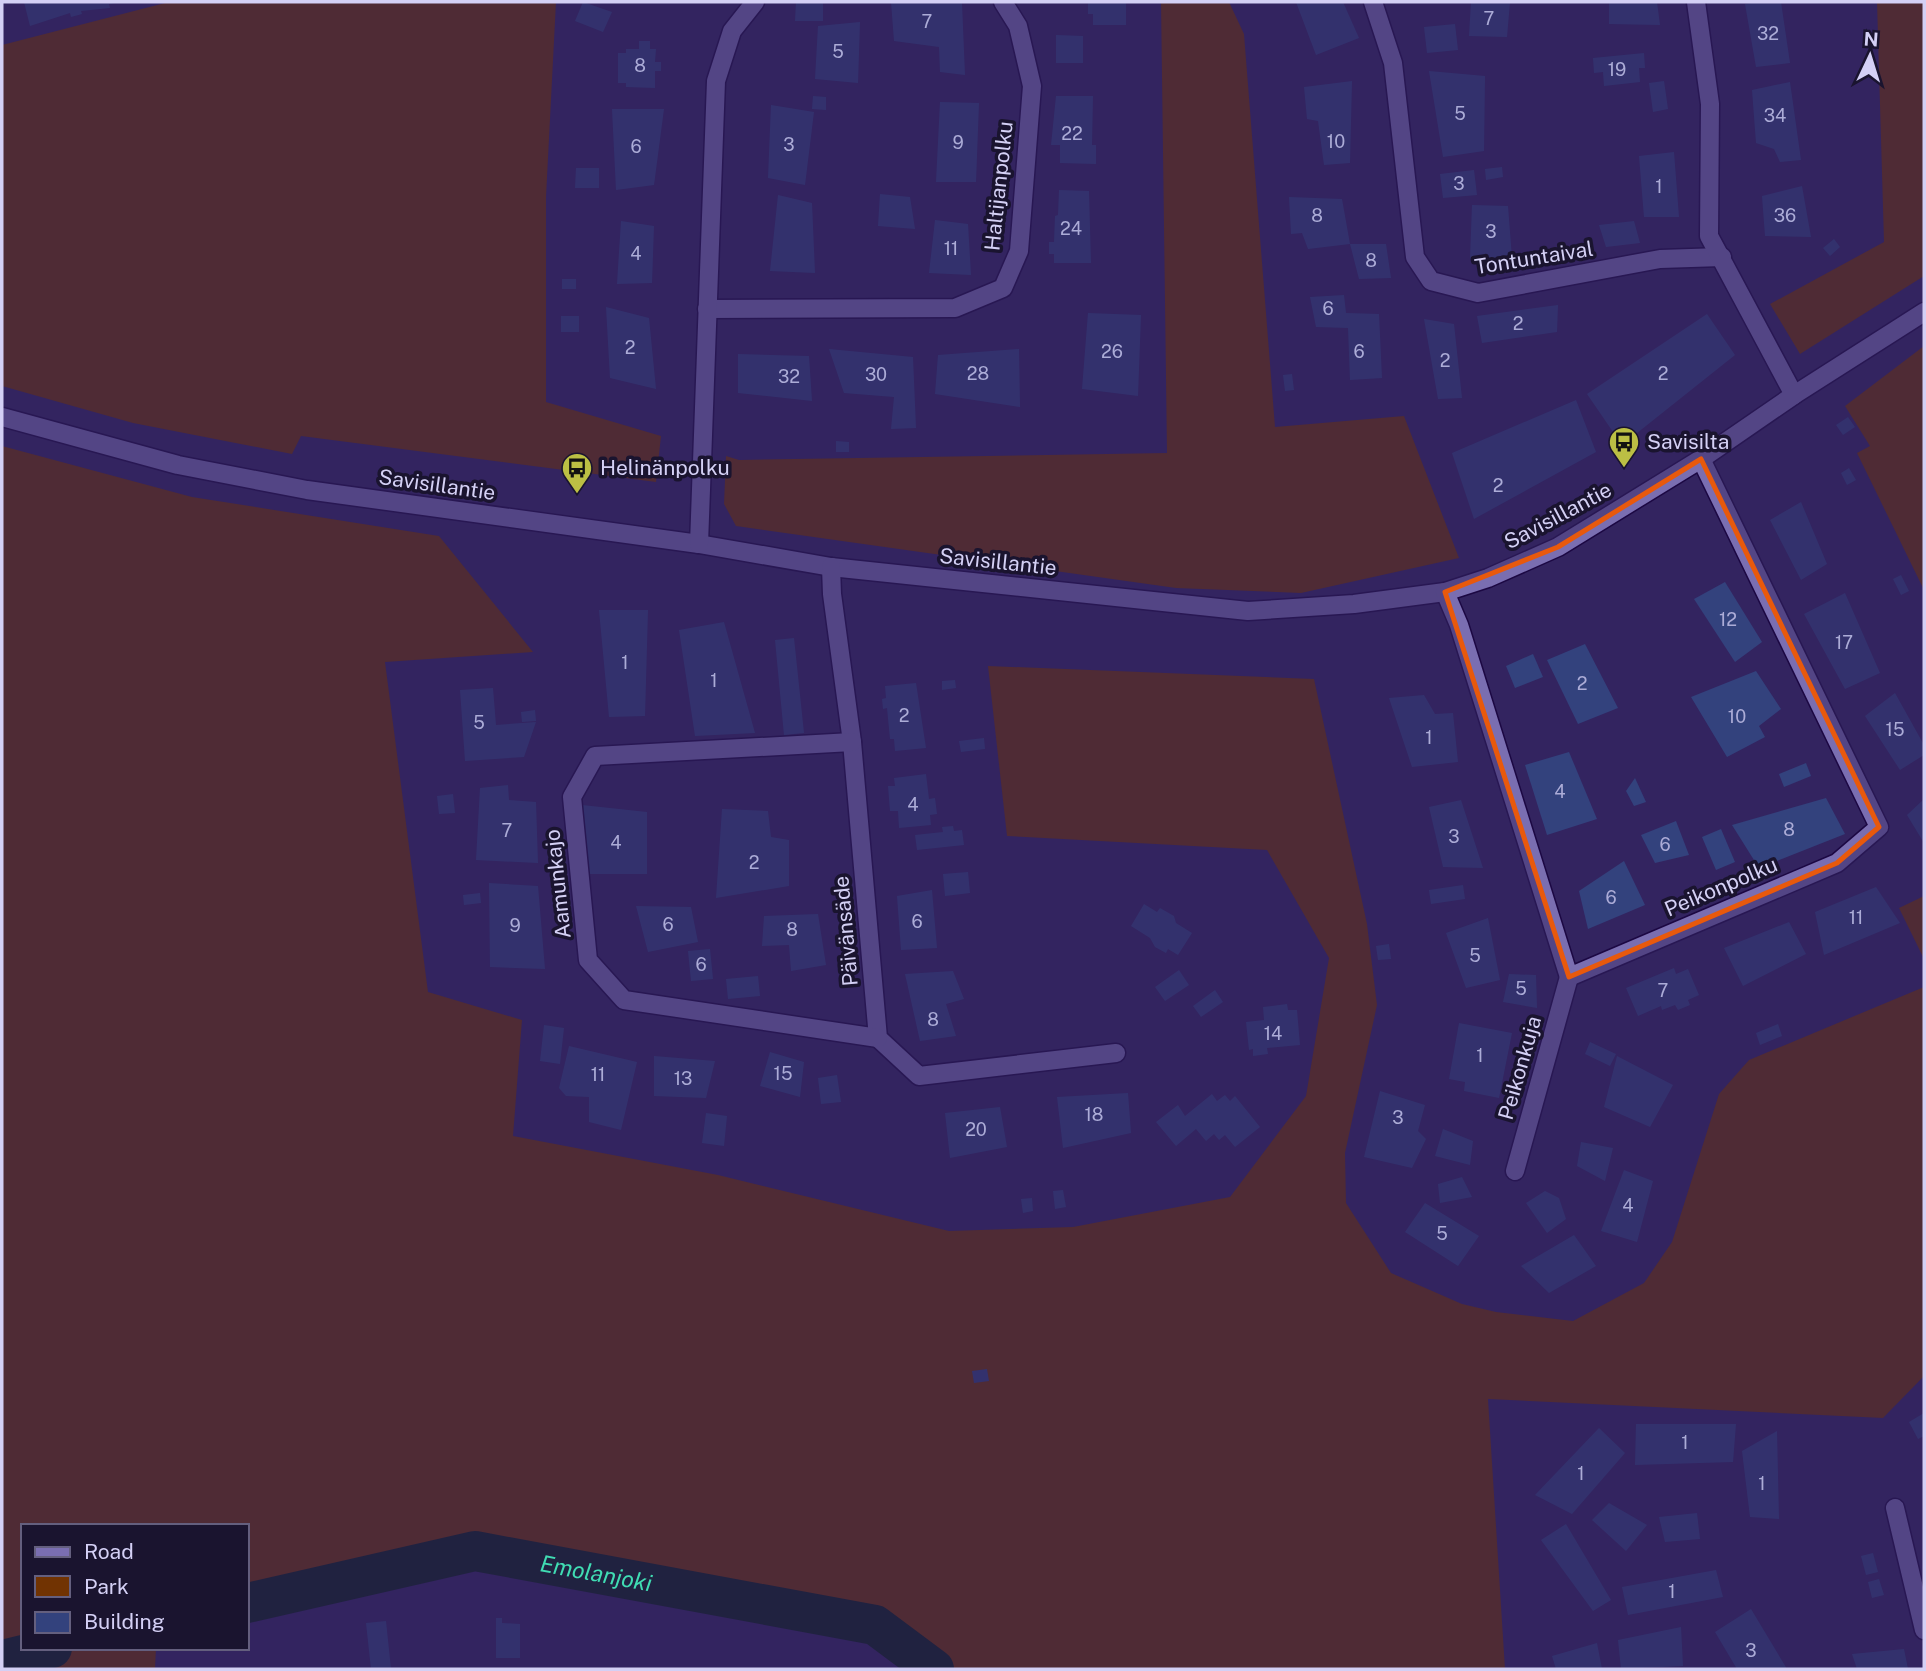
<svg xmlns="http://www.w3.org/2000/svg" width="1926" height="1671" viewBox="0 0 1926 1671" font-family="'Public Sans',sans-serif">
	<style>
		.green { fill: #713302 }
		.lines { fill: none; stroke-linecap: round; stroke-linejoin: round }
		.river { stroke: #0b1f19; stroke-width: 40 }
		.building { fill: #33427d }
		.minor-casing { stroke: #1c0843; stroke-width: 21 }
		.minor { stroke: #7a6eb1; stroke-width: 18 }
		.marked { fill: none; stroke: #e8590c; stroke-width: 5; stroke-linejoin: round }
		.labels { text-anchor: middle; stroke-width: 7; stroke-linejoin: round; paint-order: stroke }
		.number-label { font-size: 18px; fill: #acacd7 }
		.street-label { font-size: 21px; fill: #d4d0f5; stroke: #1a142f }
		.poi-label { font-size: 21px; fill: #d4d0f5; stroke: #1a142f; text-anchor: start }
		.water-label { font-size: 23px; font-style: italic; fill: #40dcb3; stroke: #1a142f }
	</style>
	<rect width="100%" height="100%" fill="#332460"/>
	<!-- green -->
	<g class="green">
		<polygon points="169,2 556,2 546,197 546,402 661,436 656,482 301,436 292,454 133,423 2,386 2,45"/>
		<polygon points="1161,2 1229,2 1244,34 1275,427 1404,416 1459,558 1301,593 1176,588 736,526 724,504 726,456 739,460 1167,453"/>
		<polygon points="1877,2 1924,2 1924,276 1800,354 1770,304 1884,242"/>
		<polygon points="1924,346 1924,590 1857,453 1870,446 1845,406"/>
		<polygon points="2,446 192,497 439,536 533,652 385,662 428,992 522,1020 513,1136 718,1175 949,1231 1073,1227 1230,1197 1306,1096 1329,958 1267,850 1007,836 988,666 1314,679 1367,924 1377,1005 1345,1153 1346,1203 1391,1273 1462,1304 1496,1312 1573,1321 1644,1283 1672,1242 1719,1094 1749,1060 1924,987 1924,1376 1883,1418 1488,1399 1505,1669 906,1669 874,1625 475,1551 247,1603 247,1526 23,1526 23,1648 156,1648 155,1669 2,1669"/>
		<polygon points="1924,896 1924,959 1899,908"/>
	</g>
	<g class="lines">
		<!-- river -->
		<g class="river">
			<path id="s1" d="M247 1603 475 1551 875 1625 934 1669"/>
			<polyline points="2,1660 52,1648"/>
		</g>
	</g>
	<!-- building -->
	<g class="building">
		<polygon points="24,2 115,2 115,3 109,4 110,8 81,11 82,14 71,17 70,13 30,26"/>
		<polygon points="583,2 612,12 603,32 575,21"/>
		<polygon points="796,2 823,2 823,21 795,21"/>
		<polygon points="891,2 962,3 965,75 940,72 939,47 894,41"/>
		<polygon points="1088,2 1126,2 1126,25 1093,25 1093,14 1088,14"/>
		<polygon points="1296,2 1343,2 1359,38 1316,55"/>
		<polygon points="1471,2 1510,2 1507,37 1469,36"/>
		<polygon points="1609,2 1657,2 1660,25 1609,24"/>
		<polygon points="1758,2 1781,2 1790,63 1756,67 1745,4"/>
		<polygon points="860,22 858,83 815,79 818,26"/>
		<polygon points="1455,24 1458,50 1427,53 1424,27"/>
		<polygon points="1056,35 1083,36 1083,63 1056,63"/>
		<polygon points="639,41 650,41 650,49 656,49 655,62 661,62 661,71 655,71 655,88 626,87 626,83 618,83 618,53 626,53 626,49 639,49"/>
		<polygon points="1644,53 1645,68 1639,68 1640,82 1604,86 1603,72 1594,73 1593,58"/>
		<polygon points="1429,71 1485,76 1484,151 1443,157"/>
		<polygon points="1352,81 1350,163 1324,165 1318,121 1307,119 1304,87"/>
		<polygon points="1664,81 1668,109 1653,112 1649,83"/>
		<polygon points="1790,82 1801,160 1780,162 1774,149 1756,143 1752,90"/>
		<polygon points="813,96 826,97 826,110 812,109"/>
		<polygon points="1056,96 1093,96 1092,145 1096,145 1096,164 1060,163 1060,145 1051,145"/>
		<polygon points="940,102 979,103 976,182 936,182"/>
		<polygon points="771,105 814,112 805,185 768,178"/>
		<polygon points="612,109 664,109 654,185 616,190"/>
		<polygon points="1674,152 1679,217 1644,217 1639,156"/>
		<polygon points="1502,167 1503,177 1486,180 1485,169"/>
		<polygon points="576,168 599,168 599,188 575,188"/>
		<polygon points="1474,170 1477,195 1443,198 1440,174"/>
		<polygon points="1802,186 1811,237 1765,236 1762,196"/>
		<polygon points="1059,190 1089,191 1091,263 1054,263 1054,254 1049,254 1049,242 1054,242 1055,216 1058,215"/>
		<polygon points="880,194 910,197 915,229 878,226"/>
		<polygon points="778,195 812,203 815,273 770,271"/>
		<polygon points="1289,197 1342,199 1350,244 1308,249 1302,233 1291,234"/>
		<polygon points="1472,205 1508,206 1512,258 1470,259"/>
		<polygon points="935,220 968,224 971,275 929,273"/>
		<polygon points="621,221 654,226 652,283 617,284"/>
		<polygon points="1634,221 1640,243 1606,247 1599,225"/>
		<polygon points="1834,239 1840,247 1830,256 1823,248"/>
		<polygon points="1350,244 1386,244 1391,278 1359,279"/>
		<rect x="562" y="279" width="14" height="10"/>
		<polygon points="1344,295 1346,313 1379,314 1382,378 1350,380 1348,328 1316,327 1310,297"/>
		<polygon points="1558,305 1557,332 1482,343 1477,316"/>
		<polygon points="606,307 649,318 656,389 610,378"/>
		<polygon points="1088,313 1141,315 1138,396 1082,389"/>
		<polygon points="1707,314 1735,355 1622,445 1587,394"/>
		<rect x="561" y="316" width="18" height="16"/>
		<polygon points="1424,319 1454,324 1462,398 1438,399"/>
		<polygon points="829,349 913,357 916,428 891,429 894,397 844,393"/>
		<polygon points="1019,349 1020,407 935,394 938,355"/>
		<polygon points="738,354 809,356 812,401 738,393"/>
		<polygon points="1292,374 1294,390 1285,391 1283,375"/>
		<polygon points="1576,400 1596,452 1474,519 1452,453"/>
		<polygon points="1848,417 1855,427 1843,435 1836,425"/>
		<polygon points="836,441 849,442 849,452 836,452"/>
		<polygon points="1849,468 1856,480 1847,485 1841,473"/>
		<polygon points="1801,502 1827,564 1801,580 1770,520"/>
		<polygon points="1901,575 1909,591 1901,595 1893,579"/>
		<polygon points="1725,582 1762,642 1735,662 1694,599"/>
		<polygon points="1845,593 1880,673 1845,689 1804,614"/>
		<polygon points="599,610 648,610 645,716 609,717"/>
		<polygon points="724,622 755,733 695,736 679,630"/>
		<polygon points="794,638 804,733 784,735 775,640"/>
		<polygon points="1585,644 1618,708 1578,724 1547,660"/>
		<polygon points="1533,654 1543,677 1515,688 1506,666"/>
		<polygon points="1756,671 1781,709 1759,726 1765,737 1727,757 1691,697"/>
		<polygon points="955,680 956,688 942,690 942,681"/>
		<polygon points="916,683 926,748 895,751 894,739 890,739 887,708 883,709 882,699 886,698 885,686"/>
		<polygon points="493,688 496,725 536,722 524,757 465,761 460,690"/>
		<polygon points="1895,693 1924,745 1924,755 1900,770 1865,716"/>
		<polygon points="1424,695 1435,714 1453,713 1458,762 1412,767 1389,698"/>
		<polygon points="535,710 536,721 522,722 521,712"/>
		<polygon points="984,738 985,749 961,752 959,741"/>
		<polygon points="1569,752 1597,819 1547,835 1525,765"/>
		<polygon points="1806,763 1811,776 1784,787 1779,774"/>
		<polygon points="926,774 929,799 935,798 937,814 930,815 931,825 899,828 898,811 890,811 888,786 895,786 894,778"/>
		<polygon points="1635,778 1646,802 1634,806 1626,791"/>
		<polygon points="508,785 509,800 536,802 538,863 476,860 480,788"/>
		<polygon points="453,794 455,813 439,814 437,796"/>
		<polygon points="1826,798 1845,834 1759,868 1732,825"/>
		<polygon points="1924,799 1924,843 1907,815"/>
		<polygon points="1461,800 1483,868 1443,867 1429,807"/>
		<polygon points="582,805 647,812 647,874 587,874"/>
		<polygon points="722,809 768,811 771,837 789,840 789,886 716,898"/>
		<polygon points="1676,821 1689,855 1655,863 1641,835"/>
		<polygon points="953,826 954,831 962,830 964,845 917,850 915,835 943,832 942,827"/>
		<polygon points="1721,829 1735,862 1716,870 1702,837"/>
		<polygon points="1624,861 1645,905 1588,929 1579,891"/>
		<polygon points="968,872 970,893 945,896 943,874"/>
		<polygon points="489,883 538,886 545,969 490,967"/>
		<polygon points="1463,885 1465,899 1431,904 1429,890"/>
		<polygon points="1876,887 1900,923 1824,955 1815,912"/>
		<polygon points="932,890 937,948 901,950 897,896"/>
		<polygon points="480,893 481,903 464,905 463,895"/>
		<polygon points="1144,904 1157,912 1160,908 1174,916 1176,923 1192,933 1178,955 1168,949 1166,953 1155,947 1150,938 1131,926"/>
		<polygon points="636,906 691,907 698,942 648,952"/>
		<polygon points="818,914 826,965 791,971 789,945 762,946 764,916"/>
		<polygon points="1488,918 1500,980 1466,988 1446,933"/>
		<polygon points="1789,922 1806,954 1743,986 1724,948"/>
		<polygon points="1389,944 1391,959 1378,960 1376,946"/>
		<polygon points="710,949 713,979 691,981 688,951"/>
		<polygon points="1674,968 1676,974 1688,969 1699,995 1688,1000 1690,1005 1678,1010 1675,1005 1662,1010 1661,1006 1638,1016 1626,988"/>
		<polygon points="1179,970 1189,985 1165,1001 1155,987"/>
		<polygon points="953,971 964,999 946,1004 956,1036 920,1041 905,974"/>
		<polygon points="1509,974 1536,975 1537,1008 1503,1002"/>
		<polygon points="758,976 760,996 728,999 726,979"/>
		<polygon points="1215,990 1223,1002 1201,1017 1193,1006"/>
		<polygon points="1287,1004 1288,1010 1297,1010 1300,1045 1267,1048 1268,1054 1253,1056 1253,1049 1249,1050 1246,1022 1264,1020 1263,1007"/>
		<polygon points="1459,1023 1512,1033 1499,1098 1464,1091 1465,1082 1449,1079"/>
		<polygon points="1778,1024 1782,1036 1760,1045 1756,1033"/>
		<polygon points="544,1025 564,1028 560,1064 540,1061"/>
		<polygon points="1590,1042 1616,1054 1610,1066 1585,1054"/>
		<polygon points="569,1046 637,1062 621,1130 589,1122 589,1097 566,1096 559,1088"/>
		<polygon points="770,1052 804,1062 800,1097 760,1086"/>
		<polygon points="654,1056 715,1061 706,1098 654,1096"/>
		<polygon points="1617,1056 1673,1085 1650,1127 1604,1107"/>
		<polygon points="837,1075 841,1102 821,1104 818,1078"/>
		<polygon points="1380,1091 1425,1105 1418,1131 1426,1139 1412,1168 1364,1157"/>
		<polygon points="1128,1093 1131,1133 1063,1148 1057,1097"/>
		<polygon points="1212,1094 1217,1101 1225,1095 1230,1101 1235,1096 1260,1127 1235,1147 1225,1135 1219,1140 1214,1134 1206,1141 1196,1129 1176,1146 1156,1122 1178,1105 1185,1116"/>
		<polygon points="1000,1107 1007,1147 950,1158 945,1113"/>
		<polygon points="706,1113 727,1116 724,1146 702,1143"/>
		<polygon points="1443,1129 1473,1141 1470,1165 1435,1156"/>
		<polygon points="1581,1142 1613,1148 1605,1181 1577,1166"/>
		<polygon points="1624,1170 1653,1181 1637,1242 1601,1231"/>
		<polygon points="1462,1177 1472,1197 1440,1203 1438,1184"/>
		<polygon points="1063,1190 1066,1207 1055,1209 1053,1191"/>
		<polygon points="1545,1191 1559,1198 1566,1219 1547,1233 1526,1203"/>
		<polygon points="1032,1198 1033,1211 1023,1213 1021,1199"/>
		<polygon points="1425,1203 1479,1236 1458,1266 1405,1232"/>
		<polygon points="1574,1235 1596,1266 1549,1293 1521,1266"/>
		<polygon points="987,1369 989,1381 974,1383 972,1371"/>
		<polygon points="1924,1413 1924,1436 1918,1439 1909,1422"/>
		<polygon points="1636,1424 1736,1424 1733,1462 1635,1465"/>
		<polygon points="1599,1428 1625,1453 1572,1514 1535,1495"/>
		<polygon points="1777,1431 1779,1519 1750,1517 1742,1451"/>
		<polygon points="1609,1503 1647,1525 1626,1551 1592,1520"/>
		<polygon points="1697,1513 1700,1539 1665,1542 1659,1517"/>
		<polygon points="1566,1524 1611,1600 1593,1611 1541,1540"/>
		<polygon points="1873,1553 1878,1572 1866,1575 1861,1556"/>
		<polygon points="1716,1570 1723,1597 1628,1615 1622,1587"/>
		<polygon points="1879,1579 1884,1595 1872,1598 1868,1582"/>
		<polygon points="1751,1609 1787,1669 1737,1669 1715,1632"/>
		<polygon points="496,1618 502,1618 502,1623 520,1624 520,1658 496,1658"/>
		<polygon points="386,1621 391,1669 371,1669 366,1623"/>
		<polygon points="1681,1627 1683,1666 1621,1669 1618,1640"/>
		<polygon points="1597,1643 1602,1669 1556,1669 1552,1656"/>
		<polygon points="1904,1649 1908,1669 1857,1669 1852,1654"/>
	</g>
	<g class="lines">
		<!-- minor casing -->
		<g class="minor-casing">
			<g id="minor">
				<polyline points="1373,2 1393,63 1415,257 1431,281 1478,293 1660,259 1722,257"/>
				<polyline points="1696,2 1710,104 1709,236 1794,395"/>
				<polyline points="707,309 955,308 1003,288 1019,251 1032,86 1018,26 1003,2"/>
				<polyline points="2,417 178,465 307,490 699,544 831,567 1248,611 1354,604 1445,592 1488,578 1558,547 1701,459 1794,395 1924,312"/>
				<polyline points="699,544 716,81 732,31 755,2"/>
				<polyline points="831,567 832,594 852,742 878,1038 919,1076 1116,1053"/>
				<polyline points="1445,592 1459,625 1569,977 1837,863 1879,827 1701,459"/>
				<polyline points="852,742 595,756 572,797 588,960 624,1000 878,1038"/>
				<polyline points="1515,1171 1569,977"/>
				<polyline points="1895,1508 1924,1630"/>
			</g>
		</g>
		<!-- minor -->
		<use href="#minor" class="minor"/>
	</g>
	<!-- marked area -->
	<path d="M0 0H1926V1671H0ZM1701 459 1879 827 1837 863 1569 977 1445 592 1558 547Z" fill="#332460" fill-opacity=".55" fill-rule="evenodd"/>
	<path class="marked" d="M1701 459 1879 827 1837 863 1569 977 1445 592 1558 547Z"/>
	<!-- icons -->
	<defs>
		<g id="bus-pin" transform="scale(1.575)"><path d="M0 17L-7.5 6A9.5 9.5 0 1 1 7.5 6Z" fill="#bcbf44" stroke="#1a142f"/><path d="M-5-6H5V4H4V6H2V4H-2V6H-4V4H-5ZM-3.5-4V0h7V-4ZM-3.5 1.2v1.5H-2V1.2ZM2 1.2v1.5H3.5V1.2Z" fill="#111"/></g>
	</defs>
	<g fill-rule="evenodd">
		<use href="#bus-pin" x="1624" y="442"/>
		<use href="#bus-pin" x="577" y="468"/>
	</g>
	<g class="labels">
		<!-- number labels -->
		<g class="number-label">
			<text x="1489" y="25">7</text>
			<text x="927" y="28">7</text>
			<text x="1768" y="40">32</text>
			<text x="838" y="58">5</text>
			<text x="640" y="72">8</text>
			<text x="1617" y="76">19</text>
			<text x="1460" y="120">5</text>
			<text x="1775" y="122">34</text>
			<text x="1072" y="140">22</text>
			<text x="1336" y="148">10</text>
			<text x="958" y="149">9</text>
			<text x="789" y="151">3</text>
			<text x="636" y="153">6</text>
			<text x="1459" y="190">3</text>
			<text x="1659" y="193">1</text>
			<text x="1317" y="222">8</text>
			<text x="1785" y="222">36</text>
			<text x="1071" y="235">24</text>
			<text x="1491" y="238">3</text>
			<text x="951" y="255">11</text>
			<text x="636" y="260">4</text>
			<text x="1371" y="267">8</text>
			<text x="1328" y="315">6</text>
			<text x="1518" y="330">2</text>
			<text x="630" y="354">2</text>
			<text x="1112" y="358">26</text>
			<text x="1359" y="358">6</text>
			<text x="1445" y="367">2</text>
			<text x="978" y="380">28</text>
			<text x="1663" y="380">2</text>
			<text x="876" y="381">30</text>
			<text x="789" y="383">32</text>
			<text x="1498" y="492">2</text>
			<text x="1728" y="626">12</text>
			<text x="1844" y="649">17</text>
			<text x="625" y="669">1</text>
			<text x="714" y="687">1</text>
			<text x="1582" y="690">2</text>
			<text x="904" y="722">2</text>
			<text x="1737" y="723">10</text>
			<text x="479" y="729">5</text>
			<text x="1895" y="736">15</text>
			<text x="1429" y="744">1</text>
			<text x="1560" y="798">4</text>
			<text x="913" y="811">4</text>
			<text x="1789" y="836">8</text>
			<text x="507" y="837">7</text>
			<text x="1454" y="843">3</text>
			<text x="616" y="849">4</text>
			<text x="1665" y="851">6</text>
			<text x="754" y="869">2</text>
			<text x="1611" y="904">6</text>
			<text x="1856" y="924">11</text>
			<text x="917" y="928">6</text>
			<text x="668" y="931">6</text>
			<text x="515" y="932">9</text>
			<text x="792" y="936">8</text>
			<text x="1475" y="962">5</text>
			<text x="701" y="971">6</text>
			<text x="1521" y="995">5</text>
			<text x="1663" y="997">7</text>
			<text x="933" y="1026">8</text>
			<text x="1273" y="1040">14</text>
			<text x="1480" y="1062">1</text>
			<text x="783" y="1080">15</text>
			<text x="598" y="1081">11</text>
			<text x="683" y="1085">13</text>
			<text x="1094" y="1121">18</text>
			<text x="1398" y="1124">3</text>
			<text x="976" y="1136">20</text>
			<text x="1628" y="1212">4</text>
			<text x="1442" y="1240">5</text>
			<text x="1685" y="1449">1</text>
			<text x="1581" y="1480">1</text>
			<text x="1762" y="1490">1</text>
			<text x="1672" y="1598">1</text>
			<text x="1751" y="1657">3</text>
		</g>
		<!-- street labels -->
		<g class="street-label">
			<text transform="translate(999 186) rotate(-84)" y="7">Haltijanpolku</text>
			<text transform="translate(1534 258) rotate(-9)" y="7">Tontuntaival</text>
			<text transform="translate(437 485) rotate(8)" y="7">Savisillantie</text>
			<text transform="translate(1558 516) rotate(-28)" y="7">Savisillantie</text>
			<text transform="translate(998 562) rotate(6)" y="7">Savisillantie</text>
			<text transform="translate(558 884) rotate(-96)" y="7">Aamunkajo</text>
			<text transform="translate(1721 887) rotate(-23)" y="7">Peikonpolku</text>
			<text transform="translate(846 931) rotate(-95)" y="7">Päivänsäde</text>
			<text transform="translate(1520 1068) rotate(-74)" y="7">Peikonkuja</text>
		</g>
		<!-- poi labels -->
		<g class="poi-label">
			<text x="1647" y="449">Savisilta</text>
			<text x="600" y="475">Helinänpolku</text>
		</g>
		<!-- water labels -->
		<g class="water-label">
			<text dy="8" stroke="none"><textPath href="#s1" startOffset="357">Emolanjoki</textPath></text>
		</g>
	</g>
	<!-- border -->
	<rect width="1926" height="1671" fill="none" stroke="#d4d0f5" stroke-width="7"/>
	<!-- legend -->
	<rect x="21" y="1524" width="228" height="126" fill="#1a142f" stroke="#645f7e" stroke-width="2"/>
	<rect x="35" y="1547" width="35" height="10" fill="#7a6eb1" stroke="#645f7e" stroke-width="2"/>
	<text x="84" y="1559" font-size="21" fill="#d4d0f5">Road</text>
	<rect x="35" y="1576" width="35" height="21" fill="#713302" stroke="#645f7e" stroke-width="2"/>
	<text x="84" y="1594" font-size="21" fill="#d4d0f5">Park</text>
	<rect x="35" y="1612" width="35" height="21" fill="#33427d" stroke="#645f7e" stroke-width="2"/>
	<text x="84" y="1629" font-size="21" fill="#d4d0f5">Building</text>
	<!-- north arrow -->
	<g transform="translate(1870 56) rotate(4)" stroke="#1a142f" stroke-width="5" paint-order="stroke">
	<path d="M0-5L12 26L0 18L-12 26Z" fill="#d4d0f5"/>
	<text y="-10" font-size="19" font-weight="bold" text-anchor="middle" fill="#d4d0f5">N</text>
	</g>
</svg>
